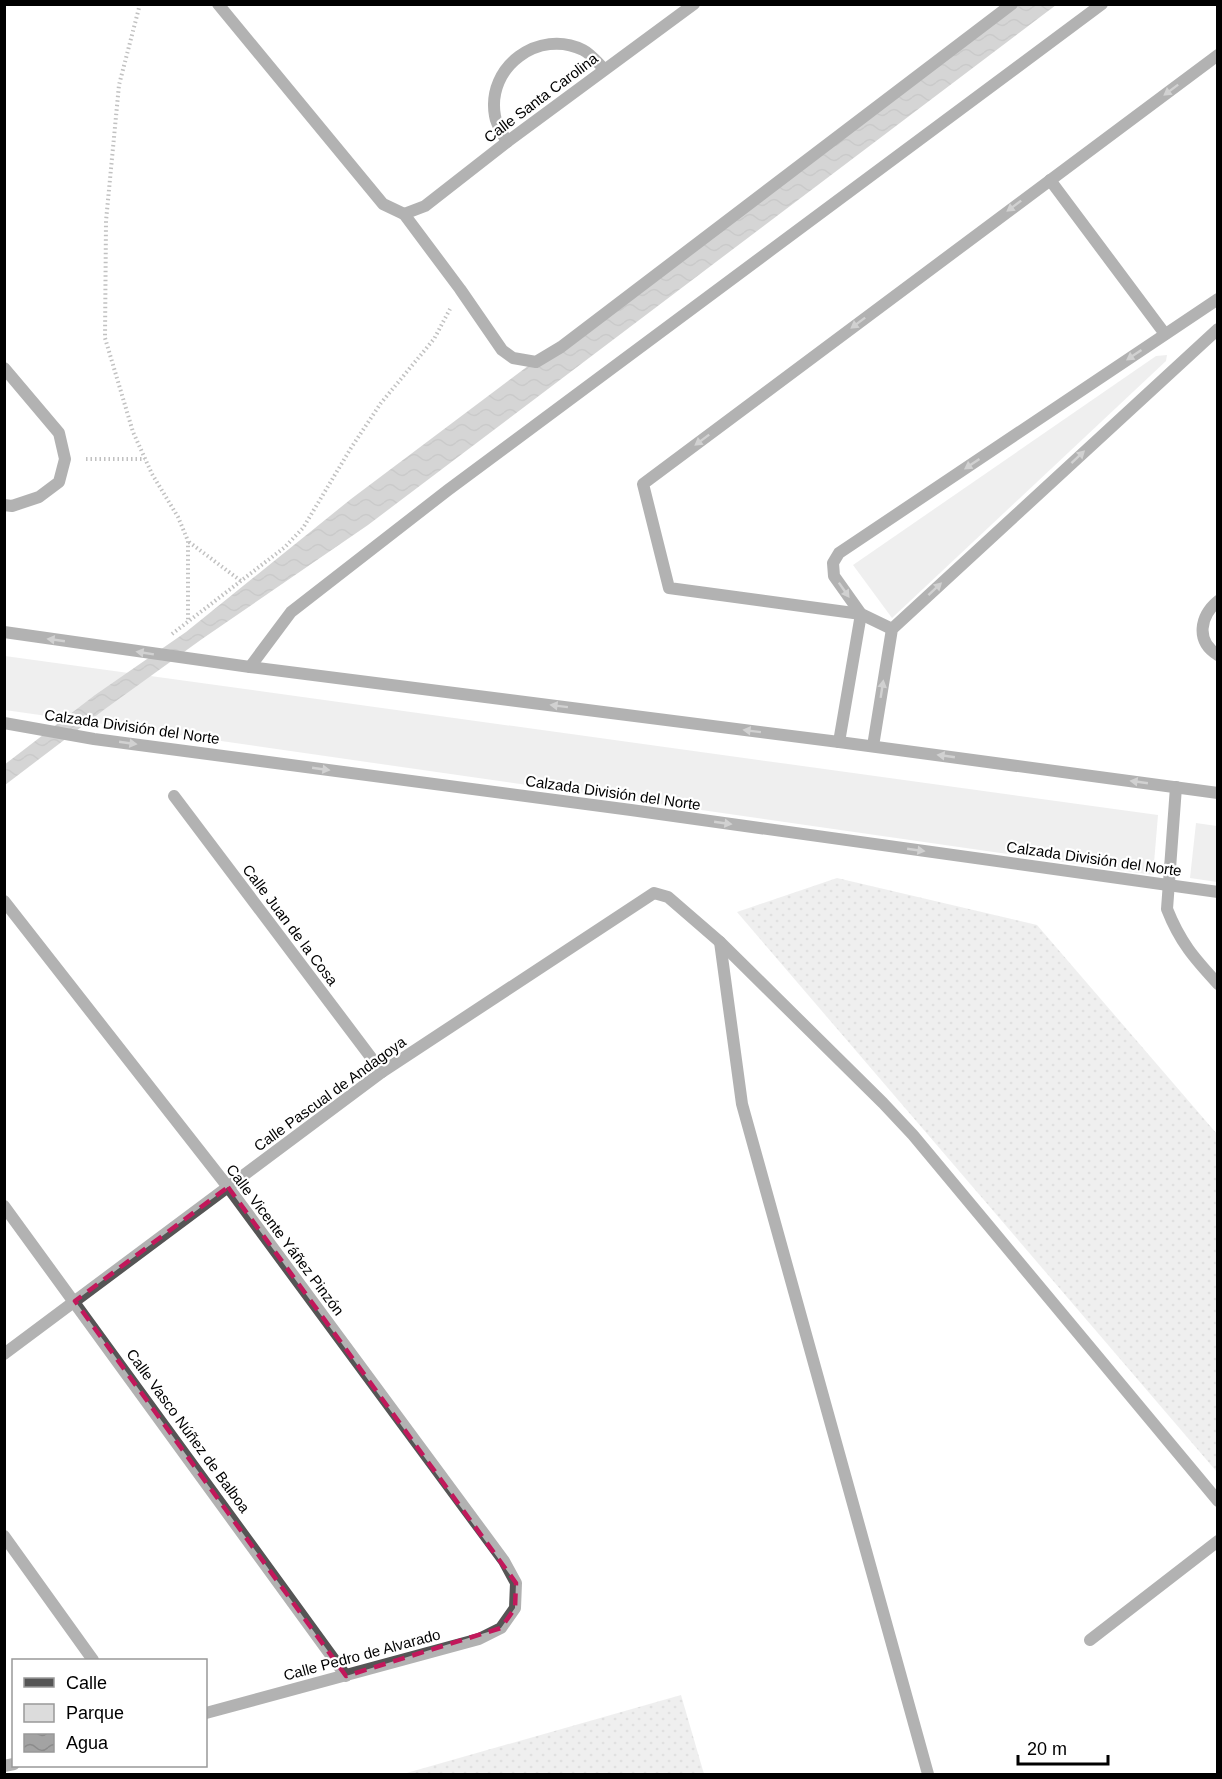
<svg xmlns="http://www.w3.org/2000/svg" width="1222" height="1779" viewBox="0 0 1222 1779" font-family="Arial,sans-serif">
	<style>
		.grass { fill: url(#grass-dots) }
		.park { fill: #dcdcdc }
		.water { fill: url(#water-waves) }
		.lines { fill: none; stroke-linecap: round; stroke-linejoin: round }
		.path { stroke: #777; stroke-width: 4; stroke-dasharray: 1.5 3; stroke-linecap: butt }
		.minor { stroke: #555; stroke-width: 12 }
		.tertiary { stroke: #555; stroke-width: 12 }
		.oneway { fill: #999 }
		.marked { fill: none; stroke: #c2185b; stroke-width: 4.5; stroke-dasharray: 12 8; stroke-linejoin: round }
		.labels { text-anchor: middle; stroke-width: 4.5; stroke-linejoin: round; paint-order: stroke }
		.street-label { font-size: 15px; fill: #000; stroke: #fff }
	</style>
	<defs>
		<pattern id="grass-dots" width="8" height="8" patternUnits="userSpaceOnUse" patternTransform="scale(1.5)"><rect width="8" height="8" fill="#dcdcdc"/><path d="M2 2h.1M6 6h.1" fill="none" stroke="#bbb" stroke-width="1.8" stroke-linecap="round"/></pattern>
		<pattern id="water-waves" width="16" height="10" patternUnits="userSpaceOnUse" patternTransform="scale(1.5)"><rect width="16" height="10" fill="#a3a3a3"/><path d="M0 5q4-4 8 0t8 0" fill="none" stroke="#8b8b8b"/></pattern>
	</defs>
	<rect width="100%" height="100%" fill="#fff"/>
	<!-- grass -->
	<g class="grass">
		<polygon points="837,878 1037,925 1217,1134 1217,1472 737,912"/>
		<polygon points="681,1695 704,1774 403,1774"/>
	</g>
	<!-- park -->
	<g class="park">
		<polygon points="1167,355 1166,361 892,618 853,565 1156,356"/>
		<polygon points="5,656 1158,815 1153,875 5,710"/>
		<polygon points="1196,823 1217,826 1217,882 1190,878"/>
	</g>
	<!-- water -->
	<polygon class="water" points="1008,5 1056,5 368,525 202,639 105,709 5,785 4,765 95,695 186,632 351,499"/>
	<g class="lines">
		<!-- path -->
		<g class="path">
			<polyline points="140,4 119,85 106,221 105,338 133,432 152,474 178,517 188,541 188,621"/>
			<polyline points="86,459 145,459"/>
			<polyline points="189,542 241,581"/>
			<polyline points="172,634 285,547 303,528 351,448 381,403 434,339 450,309"/>
		</g>
		<!-- minor -->
		<g class="minor">
			<polyline points="218,4 383,204 404,214 460,289 502,350 513,358 536,362 561,347 1012,4"/>
			<path d="M507 142C503 134 496 124 495 116 486 67 539 28 583 50 591 54 598 63 604 69"/>
			<polyline points="1050,180 1165,334"/>
			<polyline points="404,214 425,206 507,142 694,4"/>
			<polyline points="4,368 59,433 65,459 59,482 39,497 12,506 4,505"/>
			<path d="M1218 601C1200 616 1195 641 1218 655"/>
			<polyline points="892,629 861,614 834,576 833,563 839,553 1218,299"/>
			<polyline points="250,667 291,612 448,490 1102,4"/>
			<polyline points="839,742 861,614 669,588 643,484 1218,55"/>
			<polyline points="873,746 892,629 1218,329"/>
			<path d="M1176 787 1167 909C1180 942 1194 958 1218 984"/>
			<polyline points="174,796 382,1072"/>
			<polyline points="4,901 228,1187 504,1561 516,1583 515,1608 501,1628 479,1639 206,1713"/>
			<polyline points="720,942 742,1104 928,1774"/>
			<polyline points="4,1206 346,1676"/>
			<polyline points="4,1354 382,1072 654,893 668,897 720,942 883,1103 913,1135 1218,1501"/>
			<polyline points="4,1536 93,1660"/>
			<polyline points="1090,1640 1218,1541"/>
			<polyline points="4,1766 14,1764"/>
		</g>
		<!-- tertiary -->
		<g class="tertiary">
			<polyline points="4,632 250,667 839,742 1218,793"/>
			<polyline points="4,723 94,739 631,810 1218,892"/>
		</g>
	</g>
	<!-- one-way arrows -->
	<defs><path id="oneway-solid" d="M-6-.8H1V-3.2L6.5 0L1 3.2V.8H-6Z" transform="scale(1.5)"/></defs>
	<g class="oneway">
		<use href="#oneway-solid" transform="translate(1171 90) rotate(143)"/>
		<use href="#oneway-solid" transform="translate(1014 206) rotate(143)"/>
		<use href="#oneway-solid" transform="translate(858 323) rotate(143)"/>
		<use href="#oneway-solid" transform="translate(1134 355) rotate(146)"/>
		<use href="#oneway-solid" transform="translate(702 440) rotate(143)"/>
		<use href="#oneway-solid" transform="translate(1078 457) rotate(-43)"/>
		<use href="#oneway-solid" transform="translate(972 464) rotate(146)"/>
		<use href="#oneway-solid" transform="translate(935 589) rotate(-43)"/>
		<use href="#oneway-solid" transform="translate(844 590) rotate(55)"/>
		<use href="#oneway-solid" transform="translate(56 640) rotate(-172)"/>
		<use href="#oneway-solid" transform="translate(145 653) rotate(-171)"/>
		<use href="#oneway-solid" transform="translate(882 689) rotate(-81)"/>
		<use href="#oneway-solid" transform="translate(559 706) rotate(-173)"/>
		<use href="#oneway-solid" transform="translate(752 731) rotate(-173)"/>
		<use href="#oneway-solid" transform="translate(128 743) rotate(8)"/>
		<use href="#oneway-solid" transform="translate(946 756) rotate(-172)"/>
		<use href="#oneway-solid" transform="translate(321 769) rotate(8)"/>
		<use href="#oneway-solid" transform="translate(1139 782) rotate(-172)"/>
		<use href="#oneway-solid" transform="translate(723 823) rotate(8)"/>
		<use href="#oneway-solid" transform="translate(916 850) rotate(8)"/>
	</g>
	<!-- marked area -->
	<path d="M0 0H1222V1779H0ZM228 1187 516 1583 515 1608 501 1628 346 1676 75 1301Z" fill="#fff" fill-opacity=".55" fill-rule="evenodd"/>
	<path class="marked" d="M228 1187 516 1583 515 1608 501 1628 346 1676 75 1301Z"/>
	<g class="labels">
		<!-- street labels -->
		<g class="street-label">
			<text transform="translate(541 98) rotate(-37)" y="5">Calle Santa Carolina</text>
			<text transform="translate(132 727) rotate(8)" y="5">Calzada División del Norte</text>
			<text transform="translate(613 793) rotate(8)" y="5">Calzada División del Norte</text>
			<text transform="translate(1094 859) rotate(8)" y="5">Calzada División del Norte</text>
			<text transform="translate(290 925) rotate(53)" y="5">Calle Juan de la Cosa</text>
			<text transform="translate(330 1094) rotate(-36)" y="5">Calle Pascual de Andagoya</text>
			<text transform="translate(285 1240) rotate(53)" y="5">Calle Vicente Yáñez Pinzón</text>
			<text transform="translate(188 1431) rotate(54)" y="5">Calle Vasco Núñez de Balboa</text>
			<text transform="translate(362 1655) rotate(-15)" y="5">Calle Pedro de Alvarado</text>
		</g>
	</g>
	<!-- border -->
	<rect width="1222" height="1779" fill="none" stroke="#000000" stroke-width="12"/>
	<!-- legend -->
	<rect x="12" y="1659" width="195" height="108" fill="#ffffff" stroke="#999999" stroke-width="1.5"/>
	<rect x="24" y="1678" width="30" height="9" fill="#555555" stroke="#999999" stroke-width="1.5"/>
	<text x="66" y="1689" font-size="18" fill="#000000">Calle</text>
	<rect x="24" y="1704" width="30" height="18" fill="#dcdcdc" stroke="#999999" stroke-width="1.5"/>
	<text x="66" y="1719" font-size="18" fill="#000000">Parque</text>
	<rect x="24" y="1734" width="30" height="18" fill="url(#water-waves)" stroke="#999999" stroke-width="1.5"/>
	<text x="66" y="1749" font-size="18" fill="#000000">Agua</text>
	<!-- scale -->
	<path d="M1018 1755v9h90v-9" fill="none" stroke="#000000" stroke-width="3"/>
	<text x="1027" y="1755" font-size="18" fill="#000000" stroke="#ffffff" stroke-width="4.5" paint-order="stroke">20 m</text>
</svg>
